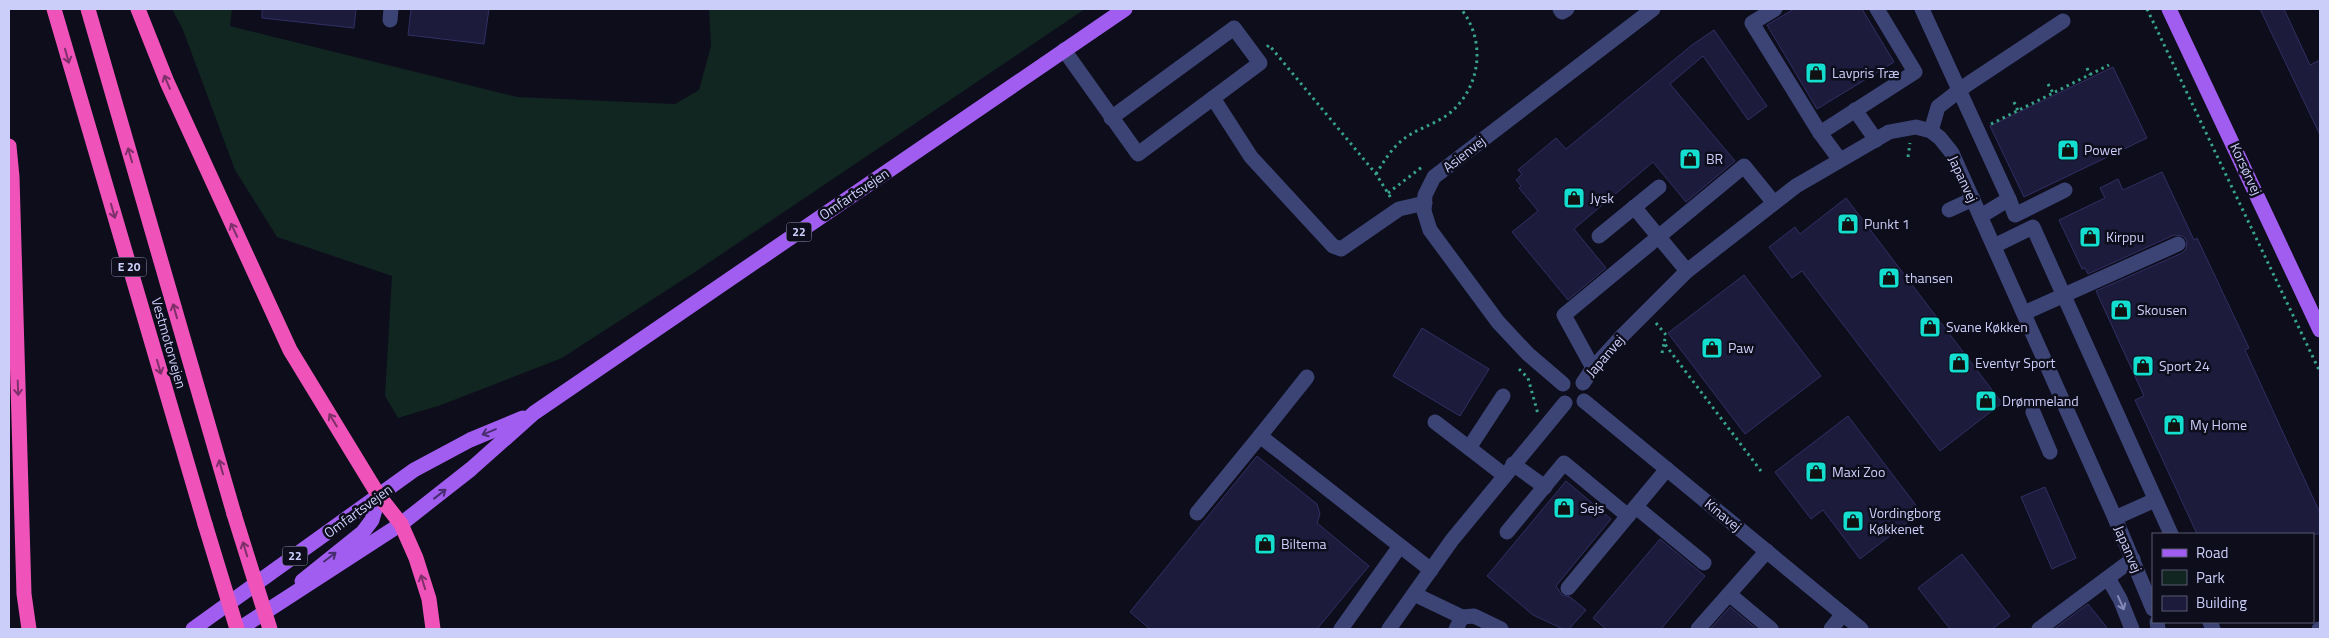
<svg xmlns="http://www.w3.org/2000/svg" width="2329" height="638" viewBox="0 0 2329 638" font-family="'Titillium Web',sans-serif">
	<style>
		.green { fill: #112521 }
		.building { fill: #1c1b3b; stroke: #312f64 }
		.lines { fill: none; stroke-linecap: round; stroke-linejoin: round }
		.path { stroke: #37a38a; stroke-width: 3; stroke-dasharray: 2.5 4; stroke-linecap: butt }
		.minor { stroke: #3c4476; stroke-width: 15 }
		.major { stroke: #a15df0; stroke-width: 15 }
		.highway { stroke: #ef52b8; stroke-width: 15 }
		.highway-bridge { stroke: #ef52b8; stroke-width: 15 }
		.oneway { stroke: #7e306a }
		.oneway2 { stroke: #482d70 }
		.oneway3 { stroke: #8489b8 }
		.labels { text-anchor: middle; stroke-width: 5; stroke-linejoin: round; paint-order: stroke }
		.shield { fill: #0d0d1b; stroke: #9394b7; stroke-width: 1 }
		.shield-label { font-size: 12px; font-weight: bold; fill: #cccefa }
		.poi-label { font-size: 14px; fill: #cccefa; stroke: #0d0d1b; text-anchor: start }
		.street-label { font-size: 14px; fill: #cccefa; stroke: #0d0d1b }
	</style>
	<rect width="100%" height="100%" fill="#0d0d1b"/>
	<!-- green -->
	<polygon class="green" points="172,9 232,9 230,26 517,97 675,104 699,90 711,46 709,9 1085,9 695,272 562,358 441,405 398,418 385,396 392,276 277,237 235,170 183,30"/>
	<!-- building -->
	<g class="building">
		<polygon points="262,9 356,9 354,28 262,18"/>
		<polygon points="411,9 489,9 484,44 408,35"/>
		<polygon points="1794,9 1862,9 1894,62 1817,109 1767,25"/>
		<polygon points="2260,9 2284,9 2310,65 2320,60 2320,135"/>
		<polygon points="1714,30 1767,106 1748,120 1703,56 1670,84 1735,161 1686,202 1653,162 1574,229 1606,268 1568,300 1512,232 1538,211 1519,188 1521,186 1516,180 1522,174 1518,170 1556,138 1566,149 1692,45"/>
		<polygon points="2113,67 2147,138 2024,197 1990,126"/>
		<polygon points="2162,172 2194,240 2197,238 2249,348 2245,350 2320,513 2320,534 2197,534 2135,400 2144,396 2096,291 2182,253 2186,249 2187,241 2183,236 2174,235 2088,274 2085,268 2082,269 2059,220 2105,198 2100,188 2118,179 2123,190"/>
		<polygon points="1846,198 2002,403 1940,451 1802,271 1792,278 1769,247 1795,227 1800,234"/>
		<polygon points="1744,275 1821,376 1745,434 1668,333"/>
		<polygon points="1422,328 1489,369 1460,416 1393,376"/>
		<polygon points="1848,416 1921,512 1860,559 1823,510 1811,519 1775,472"/>
		<polygon points="1257,456 1317,504 1320,514 1317,523 1369,566 1317,629 1150,629 1130,612"/>
		<polygon points="1566,481 1611,519 1556,586 1562,595 1570,597 1586,610 1569,629 1563,629 1533,615 1487,576"/>
		<polygon points="2045,487 2076,558 2052,569 2021,497"/>
		<polygon points="1660,539 1705,576 1661,629 1606,629 1593,618"/>
		<polygon points="1962,554 2010,616 1992,629 1950,629 1918,588"/>
		<polygon points="2088,604 2108,629 2054,629"/>
		<polygon points="1730,607 1757,629 1710,629"/>
	</g>
	<g class="lines">
		<!-- path -->
		<g class="path">
			<polyline points="2147,9 2320,372"/>
			<polyline points="1267,47 1269,45 1376,174 1391,198"/>
			<polyline points="2087,68 2090,75"/>
			<polyline points="2048,84 2053,93"/>
			<polyline points="2014,102 2018,111"/>
			<polyline points="1991,124 2109,65"/>
			<polyline points="1908,157 1910,143"/>
			<path d="M1376 174C1383 163 1389 152 1399 143 1413 129 1436 125 1451 112 1481 86 1486 40 1461 9"/>
			<polyline points="1388,193 1422,167"/>
			<polyline points="1656,323 1666,335 1664,343 1761,471"/>
			<polyline points="1662,353 1664,343"/>
			<polyline points="1519,369 1528,378 1538,414"/>
		</g>
		<!-- minor -->
		<g class="minor">
			<polyline points="1560,9 1562,12 1567,9"/>
			<polyline points="1775,9 1752,23 1820,133 1840,160"/>
			<polyline points="1922,9 2009,199 1981,216"/>
			<polyline points="390,20 391,9"/>
			<polyline points="1064,50 1138,154 1260,63 1234,28 1111,118"/>
			<polyline points="1213,98 1251,157 1333,246 1341,249 1399,209 1425,203"/>
			<polyline points="1855,110 1876,140"/>
			<polyline points="1931,131 1938,107 1965,86 2063,21"/>
			<polyline points="1820,133 1915,72 1877,9"/>
			<polyline points="2009,199 2015,215 2065,190"/>
			<polyline points="1634,207 1687,271"/>
			<polyline points="1949,210 1973,199"/>
			<polyline points="1599,236 1659,187"/>
			<polyline points="1994,246 2033,227 2171,534"/>
			<polyline points="2024,313 2178,244"/>
			<polyline points="1593,368 1564,315 1744,166 1774,203"/>
			<polyline points="1307,377 1260,436 1431,570"/>
			<polyline points="1583,383 1593,368 1621,337 1687,271 1796,186 1889,132 1916,127 1931,131 1940,138 1952,153 2115,518 2153,609"/>
			<polyline points="1563,384 1528,354 1498,322 1430,230 1424,211 1425,195 1434,177 1653,9"/>
			<polyline points="1503,396 1469,448 1504,475"/>
			<polyline points="1584,401 1861,629"/>
			<polyline points="2033,412 2050,452"/>
			<polyline points="1435,422 1469,448"/>
			<polyline points="1513,464 1545,487"/>
			<polyline points="1636,507 1704,563"/>
			<polyline points="1197,513 1260,436"/>
			<polyline points="2115,518 2155,500"/>
			<polyline points="1507,532 1564,463 1628,516"/>
			<polyline points="2108,578 2120,599 2132,629"/>
			<polyline points="1568,588 1667,469"/>
			<polyline points="1414,594 1462,617 1456,629"/>
			<polyline points="1729,594 1771,629"/>
			<polyline points="1462,617 1474,616 1501,629"/>
			<polyline points="2157,622 2158,629"/>
			<polyline points="2210,622 2213,629"/>
			<polyline points="1341,629 1400,546"/>
			<polyline points="1389,629 1452,540 1565,403"/>
			<polyline points="1698,629 1767,551"/>
			<polyline points="1831,629 1843,614"/>
			<polyline points="2039,629 2133,559"/>
			<polyline points="2319,629 2320,629"/>
		</g>
		<!-- major -->
		<g class="major">
			<polyline points="2169,9 2320,330"/>
			<polyline points="302,581 363,532 372,520 379,496"/>
			<polyline points="193,629 414,470 470,440 523,418"/>
			<polyline points="239,629 401,524 471,469 534,413 1125,9"/>
		</g>
		<!-- highway -->
		<g class="highway">
			<polyline points="54,9 205,524"/>
			<polyline points="88,9 234,514"/>
			<polyline points="138,9 167,82 290,350 379,496 401,524 416,558 429,599 433,629"/>
			<polyline points="9,146 12,177 24,594 29,629"/>
		</g>
		<!-- highway-bridge -->
		<g class="highway-bridge">
			<polyline points="234,514 270,629"/>
			<polyline points="205,524 237,629"/>
		</g>
	</g>
	<!-- one-way arrows -->
	<defs><path id="oneway-shaft" d="M-6 0H5M1.5-3L5.5 0L1.5 3" fill="none" stroke-width="1.6" stroke-linecap="round" stroke-linejoin="round" transform="scale(1.25)"/></defs>
	<g class="oneway">
		<use href="#oneway-shaft" transform="translate(67 56) rotate(74)"/>
		<use href="#oneway-shaft" transform="translate(167 82) rotate(-113)"/>
		<use href="#oneway-shaft" transform="translate(130 155) rotate(-106)"/>
		<use href="#oneway-shaft" transform="translate(113 211) rotate(74)"/>
		<use href="#oneway-shaft" transform="translate(234 230) rotate(-115)"/>
		<use href="#oneway-shaft" transform="translate(175 311) rotate(-106)"/>
		<use href="#oneway-shaft" transform="translate(159 367) rotate(74)"/>
		<use href="#oneway-shaft" transform="translate(18 388) rotate(88)"/>
		<use href="#oneway-shaft" transform="translate(333 420) rotate(-121)"/>
		<use href="#oneway-shaft" transform="translate(221 467) rotate(-106)"/>
		<use href="#oneway-shaft" transform="translate(245 549) rotate(-107)"/>
		<use href="#oneway-shaft" transform="translate(423 582) rotate(-107)"/>
	</g>
	<g class="oneway2">
		<use href="#oneway-shaft" transform="translate(489 432) rotate(158)"/>
		<use href="#oneway-shaft" transform="translate(440 494) rotate(-38)"/>
		<use href="#oneway-shaft" transform="translate(330 557) rotate(-37)"/>
	</g>
	<use class="oneway3" href="#oneway-shaft" transform="translate(2121 603) rotate(66)"/>
	<!-- icons -->
	<defs>
		<g id="shop-square" transform="scale(1.125)"><rect x="-9" y="-9" width="18" height="18" rx="4" fill="#14ded0" stroke="#0d0d1b"/><path d="M-5-2.5h2.3a2.7 3.5 0 0 1 5.4 0H5L5.5 6h-11ZM-1.5-2.5h3a1.5 2.3 0 0 0-3 0Z" fill="#111"/></g>
	</defs>
	<g fill-rule="evenodd">
		<use href="#shop-square" x="1816" y="73"/>
		<use href="#shop-square" x="2068" y="150"/>
		<use href="#shop-square" x="1690" y="159"/>
		<use href="#shop-square" x="1574" y="198"/>
		<use href="#shop-square" x="1848" y="224"/>
		<use href="#shop-square" x="2090" y="237"/>
		<use href="#shop-square" x="1889" y="278"/>
		<use href="#shop-square" x="2121" y="310"/>
		<use href="#shop-square" x="1930" y="327"/>
		<use href="#shop-square" x="1712" y="348"/>
		<use href="#shop-square" x="1959" y="363"/>
		<use href="#shop-square" x="2143" y="366"/>
		<use href="#shop-square" x="1986" y="401"/>
		<use href="#shop-square" x="2174" y="425"/>
		<use href="#shop-square" x="1816" y="472"/>
		<use href="#shop-square" x="1564" y="508"/>
		<use href="#shop-square" x="1853" y="521"/>
		<use href="#shop-square" x="1265" y="544"/>
	</g>
	<g class="labels">
		<!-- shield labels -->
		<g class="shield">
			<rect x="786.5" y="222.5" width="25" height="19" rx="4"/>
			<rect x="111.5" y="257.5" width="35" height="19" rx="4"/>
			<rect x="282.5" y="546.5" width="25" height="19" rx="4"/>
		</g>
		<g class="shield-label">
			<text x="799" y="236">22</text>
			<text x="129" y="271">E 20</text>
			<text x="295" y="560">22</text>
		</g>
		<!-- poi labels -->
		<g class="poi-label">
			<text x="1832" y="78">Lavpris Træ</text>
			<text x="2084" y="155">Power</text>
			<text x="1706" y="164">BR</text>
			<text x="1590" y="203">Jysk</text>
			<text x="1864" y="229">Punkt 1</text>
			<text x="2106" y="242">Kirppu</text>
			<text x="1905" y="283">thansen</text>
			<text x="2137" y="315">Skousen</text>
			<text x="1946" y="332">Svane Køkken</text>
			<text x="1728" y="353">Paw</text>
			<text x="1975" y="368">Eventyr Sport</text>
			<text x="2159" y="371">Sport 24</text>
			<text x="2002" y="406">Drømmeland</text>
			<text x="2190" y="430">My Home</text>
			<text x="1832" y="477">Maxi Zoo</text>
			<text x="1580" y="513">Sejs</text>
			<text x="1869" y="518">Vordingborg<tspan x="1869" dy="16">Køkkenet</tspan></text>
			<text x="1281" y="549">Biltema</text>
		</g>
		<!-- street labels -->
		<g class="street-label">
			<text transform="translate(1464 154) rotate(-38)" y="5">Asienvej</text>
			<text transform="translate(2246 169) rotate(65)" y="5">Korsørvej</text>
			<text transform="translate(1963 179) rotate(65)" y="5">Japanvej</text>
			<text transform="translate(854 194) rotate(-34)" y="5">Omfartsvejen</text>
			<text transform="translate(169 343) rotate(74)" y="5">Vestmotorvejen</text>
			<text transform="translate(1605 356) rotate(-49)" y="5">Japanvej</text>
			<text transform="translate(358 511) rotate(-36)" y="5">Omfartsvejen</text>
			<text transform="translate(1723 515) rotate(39)" y="5">Kinavej</text>
			<text transform="translate(2128 549) rotate(67)" y="5">Japanvej</text>
		</g>
	</g>
	<!-- border -->
	<rect width="2329" height="638" fill="none" stroke="#cccefa" stroke-width="20"/>
	<!-- legend -->
	<rect x="2152" y="533" width="162" height="90" fill="#0d0d1b" stroke="#595a74"/>
	<rect x="2162" y="549" width="25" height="8" fill="#a15df0" stroke="#595a74"/>
	<text x="2196" y="558" font-size="15" fill="#cccefa">Road</text>
	<rect x="2162" y="570" width="25" height="15" fill="#112521" stroke="#595a74"/>
	<text x="2196" y="583" font-size="15" fill="#cccefa">Park</text>
	<rect x="2162" y="596" width="25" height="15" fill="#1c1b3b" stroke="#595a74"/>
	<text x="2196" y="608" font-size="15" fill="#cccefa">Building</text>
</svg>
